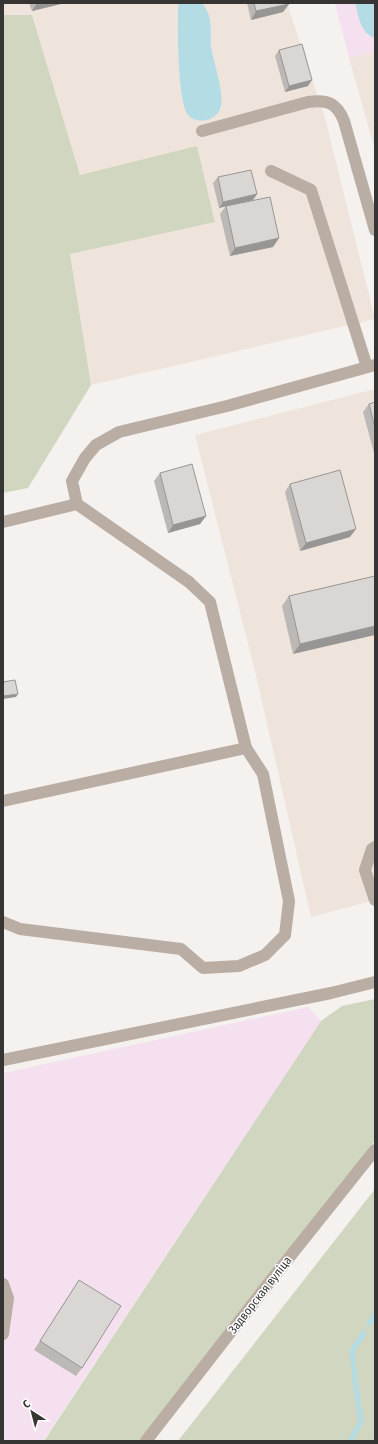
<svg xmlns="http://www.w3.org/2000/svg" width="378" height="1444" viewBox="0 0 378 1444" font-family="'Fira Sans Condensed',sans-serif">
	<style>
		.commercial { fill: #f5e0ef }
		.built { fill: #eee4dc }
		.green { fill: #d1d6c1 }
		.water { fill: #b4dce4 }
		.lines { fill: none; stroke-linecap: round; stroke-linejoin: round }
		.stream { stroke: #b4dce4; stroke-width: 5 }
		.minor { stroke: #baada4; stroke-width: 12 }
		.wall { fill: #bbb8b5 }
		.shaded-wall { fill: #989694 }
		.building { fill: #d9d6d3; stroke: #989694 }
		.labels { text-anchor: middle; stroke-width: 3; stroke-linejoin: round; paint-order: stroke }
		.street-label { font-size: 12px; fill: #363534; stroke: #fff }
	</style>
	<rect width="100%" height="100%" fill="#f4f1ee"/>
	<!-- commercial -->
	<g class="commercial">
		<polygon points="335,3 375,3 375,52 349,58"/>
		<polygon points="308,1007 321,1021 43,1441 3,1441 3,1073"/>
	</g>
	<!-- built -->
	<g class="built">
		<polygon points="3,3 287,3 325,118 375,319 91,385 70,254 215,221 197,147 80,175 32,15 3,15"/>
		<polygon points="375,52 375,150 349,58"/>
		<polygon points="375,389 375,642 352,647 375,642 375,900 311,917 255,671 195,435"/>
	</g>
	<!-- green -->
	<g class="green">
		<polygon points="3,15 32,15 80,175 197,146 215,222 70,254 91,385 28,488 3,493"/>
		<polygon points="375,999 375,1141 140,1441 44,1441 321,1021 342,1006"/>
		<polygon points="375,1189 375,1437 373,1441 178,1441"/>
	</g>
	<!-- water -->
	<g class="water">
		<path d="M179 3H202C205 7 208 11 209 16 212 26 210 37 211 47 213 61 226 97 220 109 218 115 212 119 206 120 200 121 194 121 189 116 177 103 178 29 178 8Z"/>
		<path d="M355 3H375V38C360 33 359 17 355 3Z"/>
	</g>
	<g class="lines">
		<!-- stream -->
		<g class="stream">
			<polyline points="369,1324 375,1315"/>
			<polyline points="350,1441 361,1422 356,1388 352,1351 364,1333"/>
		</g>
		<!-- minor -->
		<g class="minor">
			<path d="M202 131 308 102C327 99 337 103 344 121L375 230"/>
			<polyline points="271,171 311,190 367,367"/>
			<polyline points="3,522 77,504"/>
			<polyline points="3,801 246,748 210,602 189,582 77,504 72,481 85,458 96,445 119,432 227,406 375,365"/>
			<polyline points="375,847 372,849 365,870 375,900"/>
			<polyline points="3,922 20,929 181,949 203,968 239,966 265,955 285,935 289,901 263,774 246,748"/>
			<polyline points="3,1060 331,993 375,982"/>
			<polyline points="3,1284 8,1298 3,1334"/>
			<polyline points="146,1441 272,1279 375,1150"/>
		</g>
	</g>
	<!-- wall -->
	<g class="wall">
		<polygon points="29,3 65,3 32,11"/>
		<polygon points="247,3 289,3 289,4 283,12 251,20"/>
		<polygon points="279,50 308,86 285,92 275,56"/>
		<polygon points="218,177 257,194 253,200 235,204 279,238 273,247 230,256 220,214 226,206 219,208 213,183"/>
		<polygon points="375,402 375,457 363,412 369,404"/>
		<polygon points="160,473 206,516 200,524 168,533 154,481"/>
		<polygon points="290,484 350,537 300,551 285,492"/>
		<polygon points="375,576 293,654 282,606 289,596"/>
		<polygon points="79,1280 82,1368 76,1376 34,1350"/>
	</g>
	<!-- shaded-wall -->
	<g class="shaded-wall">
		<polygon points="37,3 65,3 32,11"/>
		<polygon points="289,4 283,12 251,20 256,11"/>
		<polygon points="312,80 308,86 285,92 289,86"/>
		<polygon points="257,194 253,200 219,208 223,202"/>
		<polygon points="279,238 273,247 230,256 235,248"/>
		<polygon points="206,516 200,524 168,533 173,525"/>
		<polygon points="356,529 350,537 300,551 306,543"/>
		<polygon points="375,626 375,635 293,654 300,644"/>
		<polygon points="18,694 16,697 3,699 3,696"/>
	</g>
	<!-- building -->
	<g class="building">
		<polygon points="254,3 289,3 289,4 256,11"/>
		<polygon points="302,44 312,80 289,86 279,50"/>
		<polygon points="251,170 257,194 223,202 218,177"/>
		<polygon points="270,197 279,238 235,248 226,206"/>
		<polygon points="375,402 375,428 369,404"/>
		<polygon points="192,464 206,516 173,525 160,473"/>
		<polygon points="340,470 356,529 306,543 290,484"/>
		<polygon points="375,576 375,626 300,644 289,596"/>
		<polygon points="15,680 18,694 3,696 3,682"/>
		<polygon points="79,1280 121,1306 82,1368 40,1341"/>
	</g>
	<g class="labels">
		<!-- street labels -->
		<g class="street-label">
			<text transform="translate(260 1295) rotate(-52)" y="4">Задворская вуліца</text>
		</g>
	</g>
	<!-- border -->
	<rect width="378" height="1444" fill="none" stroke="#363534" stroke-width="8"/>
	<!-- north arrow -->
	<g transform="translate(32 1412) rotate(324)" stroke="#ffffff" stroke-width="3" paint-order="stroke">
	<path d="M0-3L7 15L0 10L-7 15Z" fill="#363534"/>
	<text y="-6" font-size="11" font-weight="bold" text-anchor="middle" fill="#363534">С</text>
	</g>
</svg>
